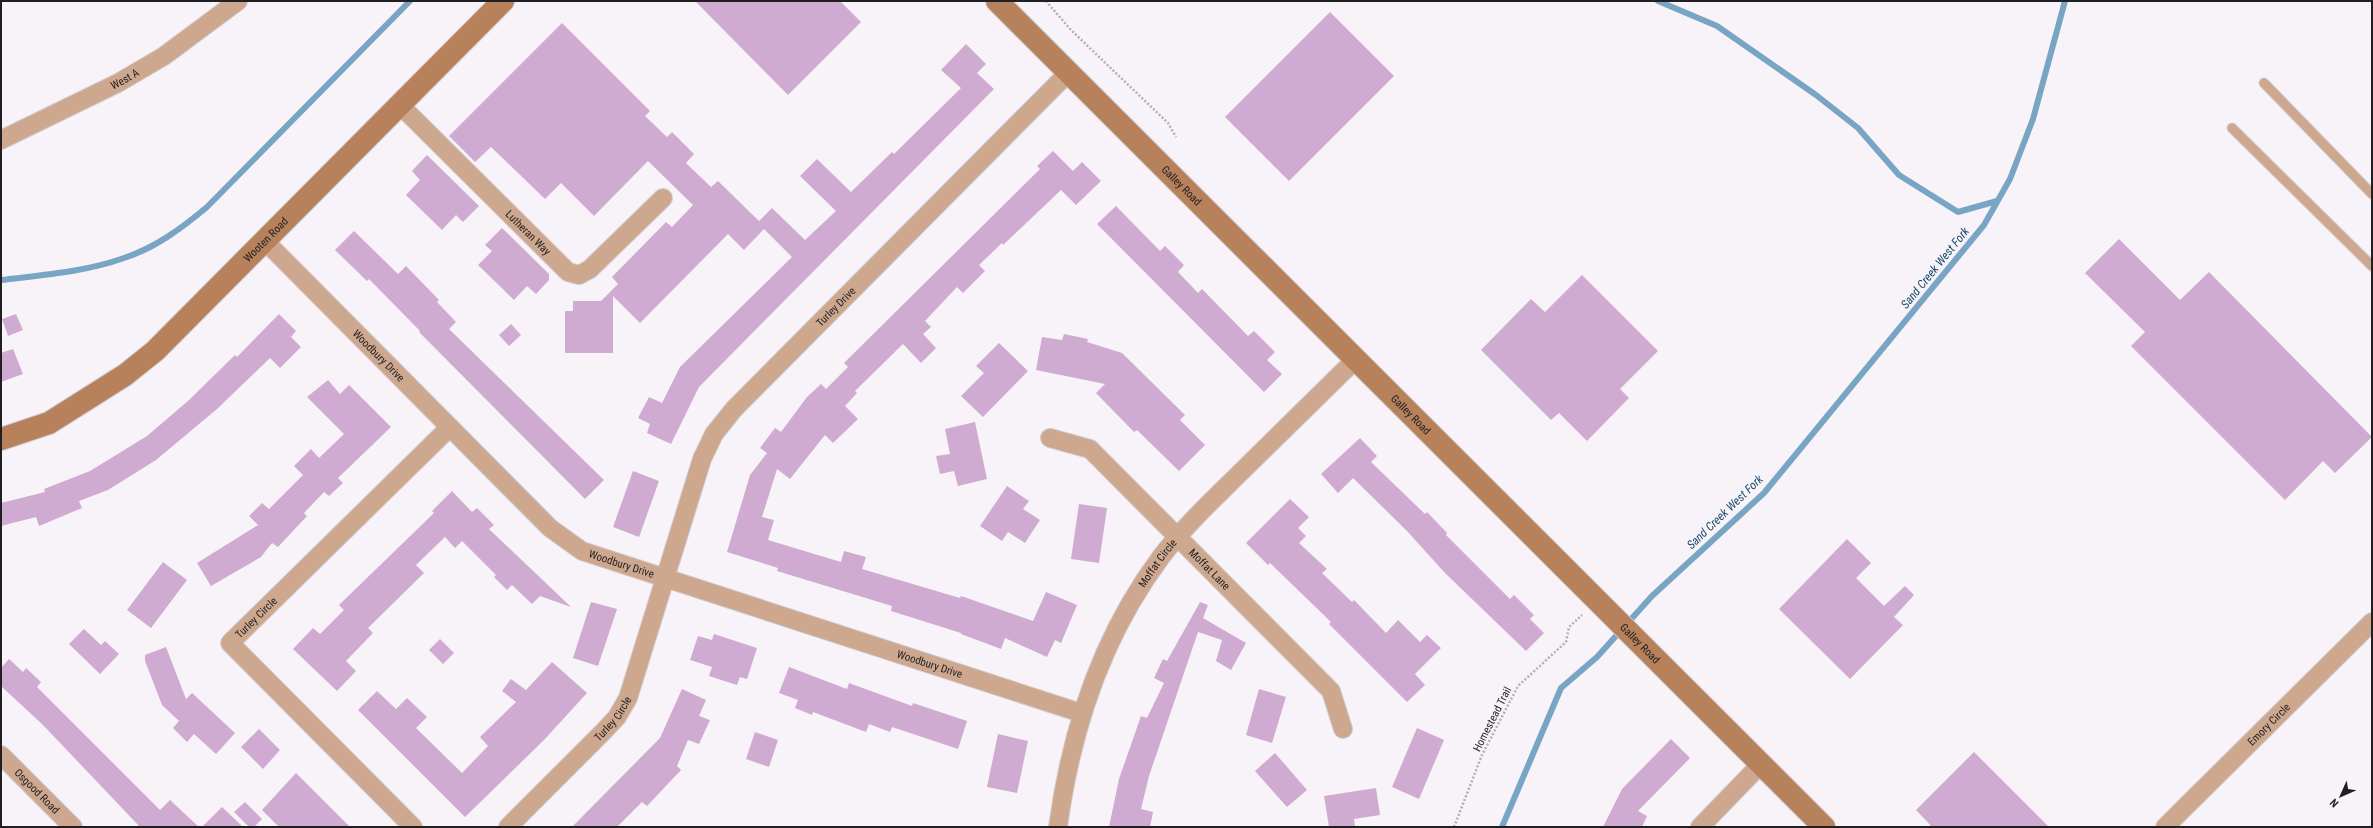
<svg xmlns="http://www.w3.org/2000/svg" width="2373" height="828" viewBox="0 0 2373 828" font-family="'Roboto Condensed',sans-serif">
	<style>
		.lines { fill: none; stroke-linecap: round; stroke-linejoin: round }
		.stream { stroke: #79a5c4; stroke-width: 6 }
		.building { fill: #cfabd1 }
		.lane-casing { stroke: #d1cdd1; stroke-width: 11 }
		.street-casing { stroke: #d1cdd1; stroke-width: 20 }
		.secondary-casing { stroke: #d1cdd1; stroke-width: 24 }
		.path { stroke: #b3afb3; stroke-width: 2.5; stroke-dasharray: 2 2; stroke-linecap: butt }
		.lane { stroke: #cda78e; stroke-width: 9 }
		.street { stroke: #cda78e; stroke-width: 18 }
		.secondary { stroke: #b7815b; stroke-width: 22 }
		.labels { text-anchor: middle; stroke-width: 3; stroke-linejoin: round; paint-order: stroke }
		.street-label { font-size: 11px; fill: #211f21; stroke: #f8f3f8 }
		.water-label { font-size: 12px; font-style: italic; fill: #184d6d; stroke: #f8f3f8 }
	</style>
	<rect width="100%" height="100%" fill="#f8f3f8"/>
	<g class="lines">
		<!-- stream -->
		<g class="stream">
			<polyline points="1658,1 1717,26 1816,95 1858,128 1899,175 1958,212 1997,201"/>
			<path d="M1 280C42 275 85 272 124 258 155 248 182 228 207 207L410 1"/>
			<polyline points="1502,827 1561,688 1597,657 1652,596 1764,493 1984,225 2010,179 2033,119 2065,1"/>
		</g>
	</g>
	<!-- building -->
	<g class="building">
		<polygon points="695,1 840,1 861,22 788,95"/>
		<polygon points="1330,12 1394,76 1289,181 1225,117"/>
		<polygon points="562,23 650,111 645,116 667,137 672,132 694,154 686,163 711,187 718,181 759,221 772,208 805,240 836,211 800,176 817,159 851,192 892,152 894,154 961,88 941,70 966,44 986,64 977,73 994,89 699,387 671,444 647,433 650,424 638,418 649,397 662,403 680,367 792,257 764,229 744,250 728,234 640,323 613,296 613,353 565,353 565,311 573,311 573,301 601,301 618,284 612,277 666,222 672,227 693,205 648,161 594,216 561,183 545,199 491,147 475,162 449,136"/>
		<polygon points="1053,151 1073,171 1082,162 1101,181 1076,205 1061,190 1003,245 1002,243 979,265 985,271 963,293 957,287 925,321 931,327 923,334 936,348 921,363 903,344 855,391 857,393 845,406 858,419 833,443 825,435 790,479 777,469 762,517 774,520 768,540 841,562 844,551 866,557 862,569 960,598 961,596 1033,621 1046,592 1077,605 1061,643 1055,640 1047,657 1005,638 1001,649 961,634 961,633 891,611 892,606 777,571 778,568 727,552 750,475 767,453 760,448 775,428 781,432 807,397 821,384 826,389 848,367 844,363 1040,169 1037,166"/>
		<polygon points="427,155 479,206 463,222 456,215 442,230 406,195 420,180 412,171"/>
		<polygon points="1116,206 1160,251 1165,246 1184,265 1178,272 1198,293 1202,289 1248,336 1254,331 1275,352 1267,360 1282,374 1264,392 1097,224"/>
		<polygon points="502,228 549,274 549,280 536,294 527,286 514,300 478,265 492,251 485,245"/>
		<polygon points="354,231 398,274 406,266 439,300 437,302 456,322 449,329 604,480 585,499 419,332 420,331 369,279 367,281 335,250"/>
		<polygon points="2119,239 2180,300 2209,272 2372,437 2335,473 2323,461 2285,500 2131,346 2145,332 2085,273"/>
		<polygon points="1582,275 1658,351 1620,389 1629,398 1587,441 1559,413 1551,420 1481,350 1531,299 1545,312"/>
		<polygon points="16,314 23,330 8,336 2,319"/>
		<polygon points="279,314 296,331 291,337 301,347 280,368 270,358 217,409 156,460 108,490 79,501 82,508 39,526 36,517 1,526 1,503 45,492 44,489 90,471 147,436 189,400 235,355 237,357"/>
		<polygon points="511,324 521,335 509,346 499,335"/>
		<polygon points="1064,334 1088,339 1087,342 1122,353 1185,415 1180,420 1205,445 1179,471 1137,430 1134,432 1096,393 1105,384 1036,370 1042,337 1062,340"/>
		<polygon points="999,343 1028,371 983,417 961,396 984,373 976,366"/>
		<polygon points="13,349 23,374 1,382 1,353"/>
		<polygon points="328,380 340,394 349,385 391,427 338,478 343,483 329,496 324,492 304,513 307,516 278,547 272,543 261,557 211,586 197,563 258,525 249,516 262,503 269,509 303,475 294,466 311,449 319,458 344,434 307,397"/>
		<polygon points="975,422 987,479 958,486 954,471 940,474 936,456 950,454 945,429"/>
		<polygon points="1360,438 1377,456 1371,462 1425,514 1427,512 1447,533 1446,535 1510,599 1514,595 1534,615 1530,619 1544,633 1526,651 1445,573 1407,531 1353,478 1338,493 1321,474"/>
		<polygon points="633,471 659,481 639,537 613,527"/>
		<polygon points="1007,486 1029,501 1023,509 1040,520 1025,543 1008,532 1002,541 980,526"/>
		<polygon points="452,491 472,512 477,508 494,525 489,529 571,607 540,596 532,604 512,585 507,590 494,577 496,575 462,541 455,548 445,537 416,565 424,573 368,628 373,633 346,661 356,671 337,691 293,649 313,628 320,634 344,610 339,605 434,513 432,511"/>
		<polygon points="1290,499 1309,517 1298,528 1306,536 1299,543 1327,569 1322,573 1352,602 1354,600 1386,633 1398,620 1420,642 1427,635 1441,648 1415,674 1425,685 1407,702 1329,624 1331,622 1270,563 1268,565 1246,543"/>
		<polygon points="1079,504 1107,508 1099,563 1071,559"/>
		<polygon points="1847,539 1871,563 1856,578 1884,606 1905,586 1914,595 1894,617 1903,625 1850,679 1779,609"/>
		<polygon points="163,562 187,580 151,628 127,610"/>
		<polygon points="591,602 617,609 598,666 573,658"/>
		<polygon points="1200,602 1208,605 1203,618 1246,643 1231,670 1216,661 1222,640 1198,632 1149,776 1141,809 1153,812 1150,827 1109,827 1119,779 1141,716 1147,718 1164,683 1154,678 1163,659 1167,661"/>
		<polygon points="84,629 101,645 105,641 119,654 100,674 69,644"/>
		<polygon points="714,634 757,648 747,679 740,677 737,685 709,676 712,667 690,660 698,636 712,640"/>
		<polygon points="440,639 454,653 443,664 429,650"/>
		<polygon points="166,647 186,699 192,693 235,733 216,754 194,734 187,742 173,728 179,721 162,705 145,661 145,655"/>
		<polygon points="9,659 23,672 26,668 41,682 37,687 160,810 170,800 199,827 140,827 43,725 1,686 1,668"/>
		<polygon points="552,662 587,693 544,740 465,817 358,710 377,691 396,709 407,698 427,717 416,728 462,773 488,746 480,737 516,702 502,691 511,679 526,690"/>
		<polygon points="789,667 847,689 849,683 912,706 913,703 967,721 958,749 892,727 890,732 869,724 866,732 813,712 812,715 795,708 798,700 779,693"/>
		<polygon points="682,689 706,700 699,716 710,720 699,744 688,740 677,766 681,770 647,806 642,802 617,827 572,827 660,738"/>
		<polygon points="1259,689 1286,697 1272,743 1246,735"/>
		<polygon points="1417,728 1444,740 1419,799 1392,787"/>
		<polygon points="259,729 280,750 263,769 241,747"/>
		<polygon points="755,732 778,740 769,767 746,759"/>
		<polygon points="998,734 1028,741 1017,793 987,787"/>
		<polygon points="1671,739 1690,758 1638,811 1647,816 1642,827 1603,827 1622,789"/>
		<polygon points="1974,752 2049,827 1932,827 1916,810"/>
		<polygon points="1275,753 1307,790 1287,807 1255,771"/>
		<polygon points="296,773 350,827 279,827 262,810"/>
		<polygon points="1376,788 1380,815 1354,819 1355,827 1329,827 1324,796"/>
		<polygon points="245,802 262,819 254,827 249,827 234,812"/>
		<polygon points="222,807 243,827 202,827"/>
	</g>
	<g class="lines">
		<!-- lane casing -->
		<g class="lane-casing">
			<g id="lane">
				<polyline points="2264,83 2372,194"/>
				<polyline points="2232,128 2372,266"/>
			</g>
		</g>
		<!-- street casing -->
		<g class="street-casing">
			<g id="street">
				<path id="s1" d="M400 105 568 272 579 275 590 269 663 198"/>
				<path id="s2" d="M1 140 118 83 164 56 238 1"/>
				<path id="s3" d="M266 242 550 528 582 551 1081 713"/>
				<path id="s4" d="M1050 438 1090 449 1331 691 1343 729"/>
				<path id="s5" d="M1 755 73 827"/>
				<path id="s6" d="M413 827 230 643 450 427"/>
				<path id="s7" d="M508 827 604 731 617 717 628 698 702 459 714 434 734 409 1069 72"/>
				<path id="s8" d="M1058 827C1071 730 1102 636 1161 557 1186 524 1217 496 1246 467 1283 431 1319 395 1356 359"/>
				<polyline points="1700,827 1761,764"/>
				<path id="s9" d="M2165 827 2372 622"/>
			</g>
		</g>
		<!-- secondary casing -->
		<g class="secondary-casing">
			<g id="secondary">
				<path id="s10" d="M997 1 1824 827"/>
				<path id="s11" d="M1 439 49 423 125 375 155 351 503 1"/>
			</g>
		</g>
		<!-- path -->
		<g class="path">
			<polyline points="1046,1 1071,30 1168,123 1176,137"/>
			<polyline points="1454,827 1482,755 1518,686 1566,642 1569,627 1582,615"/>
		</g>
		<!-- lane -->
		<use href="#lane" class="lane"/>
		<!-- street -->
		<use href="#street" class="street"/>
		<!-- secondary -->
		<use href="#secondary" class="secondary"/>
	</g>
	<g class="labels">
		<!-- street labels -->
		<g class="street-label">
			<text dy="4" stroke="none"><textPath href="#s2" startOffset="138">West A</textPath></text>
			<text dy="4" stroke="none"><textPath href="#s10" startOffset="261">Galley Road</textPath></text>
			<text dy="4" stroke="none"><textPath href="#s1" startOffset="181">Lutheran Way</textPath></text>
			<text dy="4" stroke="none"><textPath href="#s11" startOffset="336">Wooten Road</textPath></text>
			<text dy="4" stroke="none"><textPath href="#s7" startOffset="631">Turley Drive</textPath></text>
			<text dy="4" stroke="none"><textPath href="#s3" startOffset="160">Woodbury Drive</textPath></text>
			<text dy="4" stroke="none"><textPath href="#s10" startOffset="585">Galley Road</textPath></text>
			<text dy="4" stroke="none"><textPath href="#s3" startOffset="484">Woodbury Drive</textPath></text>
			<text dy="4" stroke="none"><textPath href="#s8" startOffset="285">Moffat Circle</textPath></text>
			<text dy="4" stroke="none"><textPath href="#s4" startOffset="211">Moffat Lane</textPath></text>
			<text dy="4" stroke="none"><textPath href="#s6" startOffset="296">Turley Circle</textPath></text>
			<text dy="4" stroke="none"><textPath href="#s10" startOffset="909">Galley Road</textPath></text>
			<text dy="4" stroke="none"><textPath href="#s3" startOffset="808">Woodbury Drive</textPath></text>
			<text dy="4" stroke="none"><textPath href="#s7" startOffset="151">Turley Circle</textPath></text>
			<text transform="translate(1492 719) rotate(-63)" y="4">Homestead Trail</text>
			<text dy="4" stroke="none"><textPath href="#s9" startOffset="146">Emory Circle</textPath></text>
			<text dy="4" stroke="none"><textPath href="#s5" startOffset="51">Osgood Road</textPath></text>
		</g>
		<!-- water labels -->
		<g class="water-label">
			<text transform="translate(1935 268) rotate(-51)" y="4">Sand Creek West Fork</text>
			<text transform="translate(1725 512) rotate(-44)" y="4">Sand Creek West Fork</text>
		</g>
	</g>
	<!-- border -->
	<rect width="2373" height="828" fill="none" stroke="#211f21" stroke-width="4"/>
	<!-- north arrow -->
	<g transform="translate(2341 796) rotate(225)" stroke="#f8f3f8" stroke-width="3" paint-order="stroke">
	<path d="M0-3L7 15L0 10L-7 15Z" fill="#211f21"/>
	<text y="-6" font-size="11" font-weight="bold" text-anchor="middle" fill="#211f21">N</text>
	</g>
</svg>
